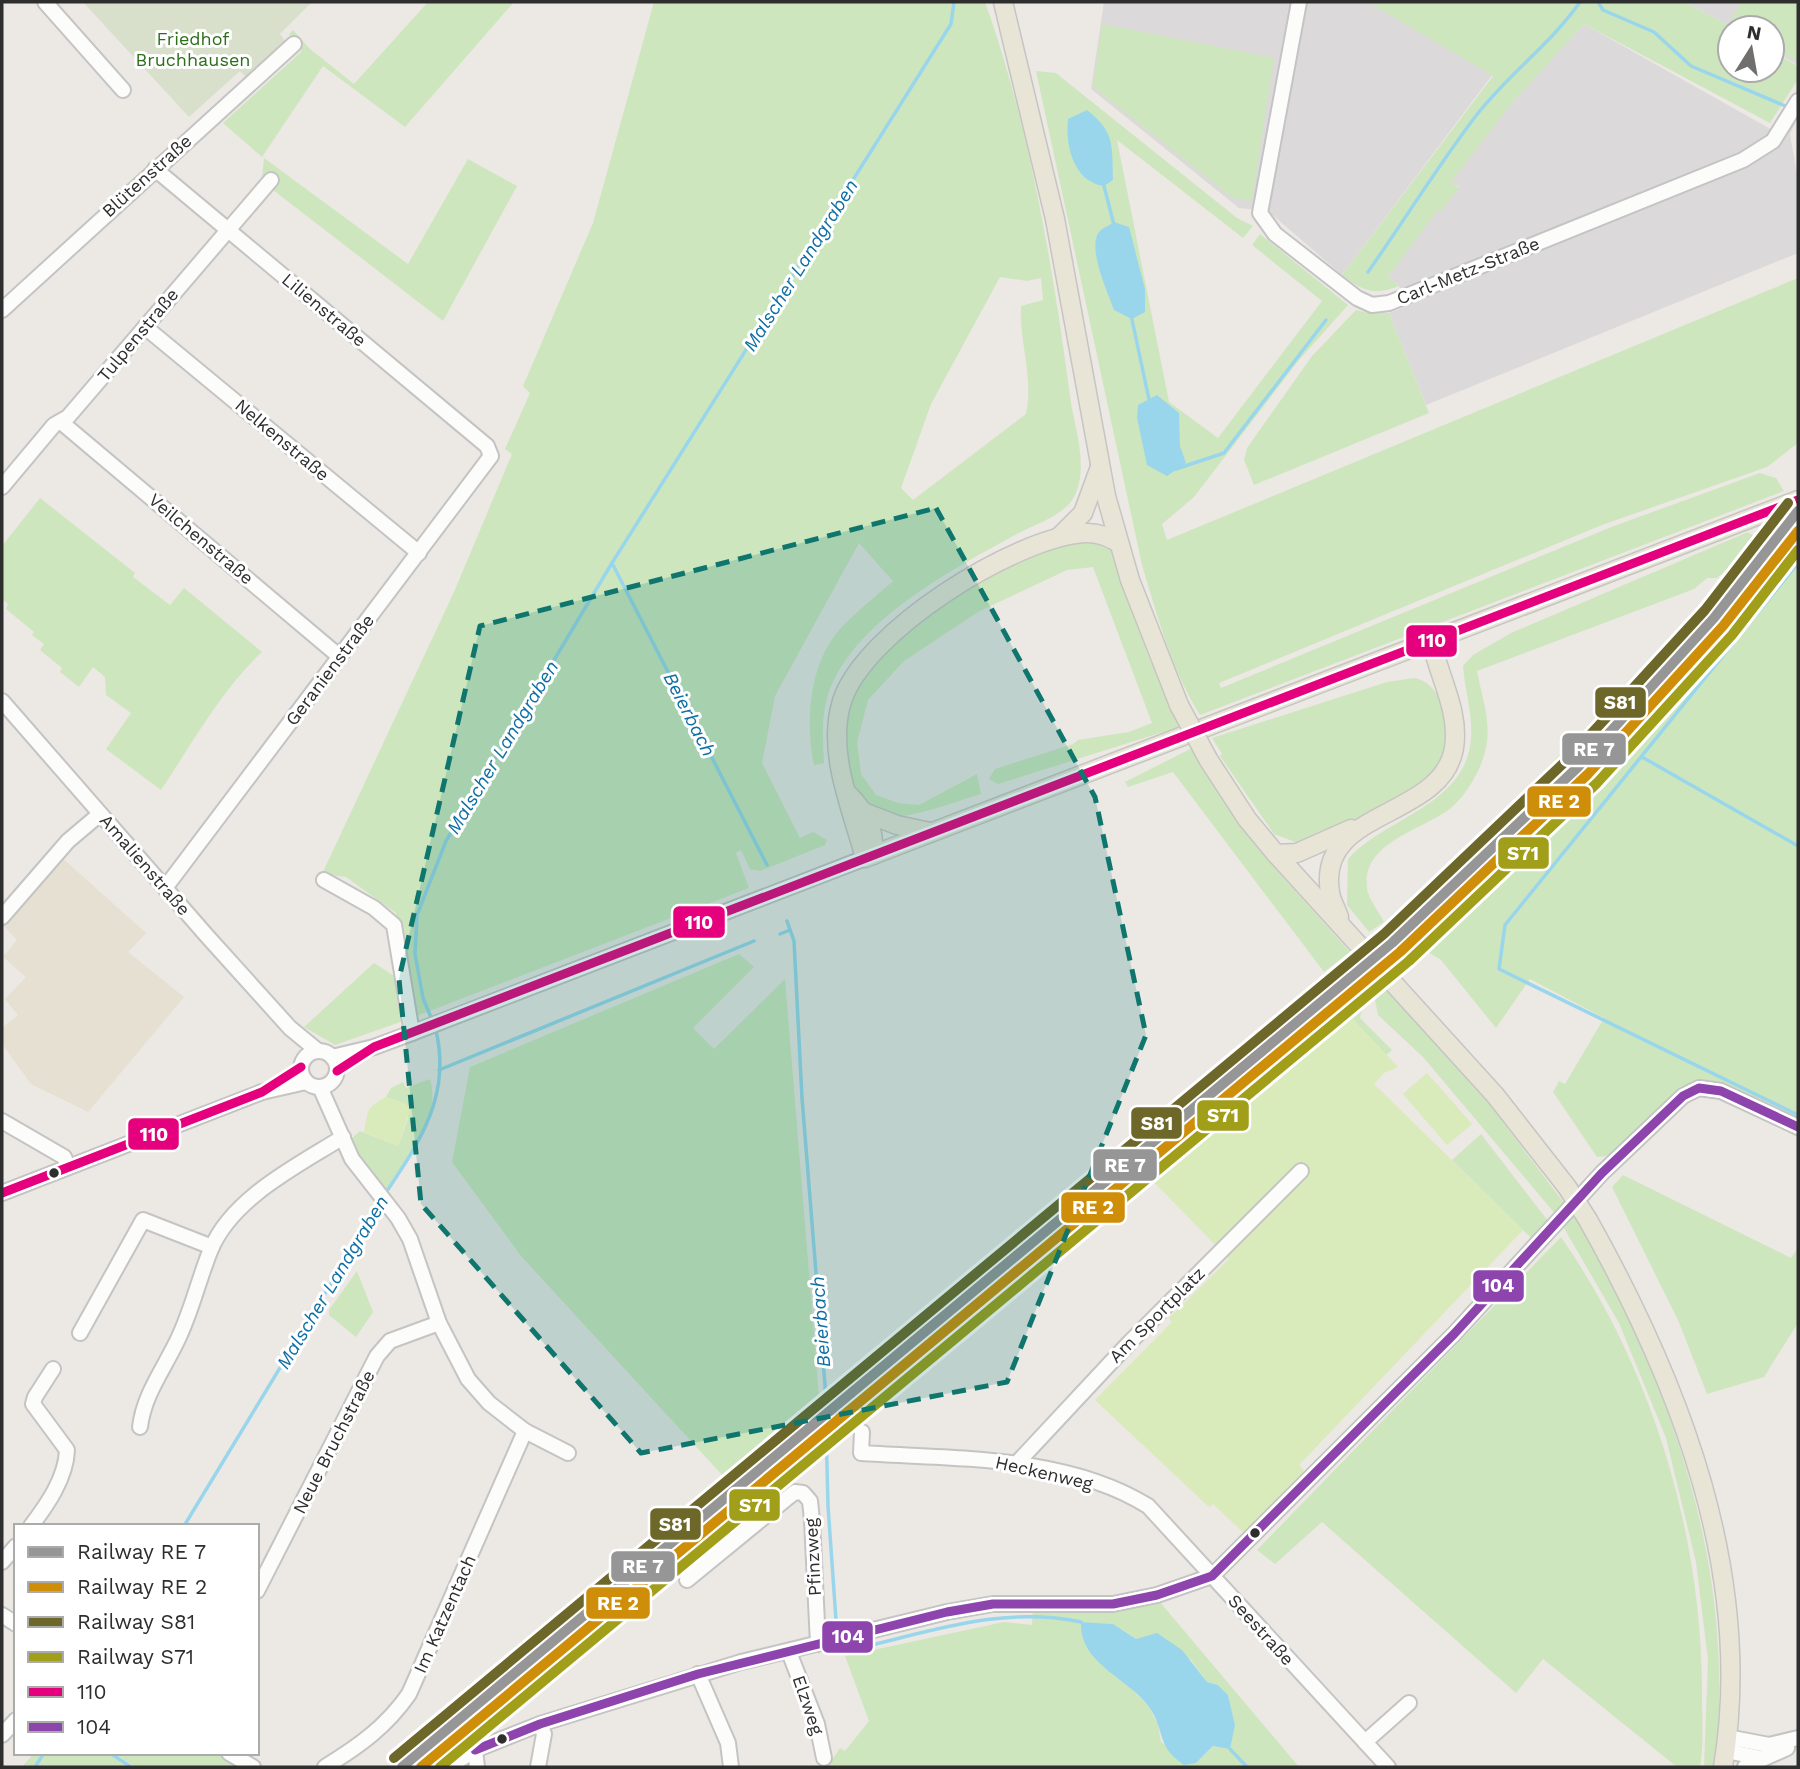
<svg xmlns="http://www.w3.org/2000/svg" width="1800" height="1769" viewBox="0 0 1800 1769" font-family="'Work Sans',sans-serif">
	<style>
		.industrial { fill: #dcd9db }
		.education { fill: #e6e0d3 }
		.green { fill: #cee6be; fill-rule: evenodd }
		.cemetery { fill: #d8e0cc }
		.pitch { fill: #d9eabb }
		.water { fill: #99d6ec }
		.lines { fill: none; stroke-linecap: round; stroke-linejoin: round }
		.stream { stroke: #99d6ec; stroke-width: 3.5 }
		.minor-casing { stroke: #c5c4c5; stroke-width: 18 }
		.major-casing { stroke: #c6c5c4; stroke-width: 21 }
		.minor { stroke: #fcfcfb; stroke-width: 14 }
		.major { stroke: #e8e4d6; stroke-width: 18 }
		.major-bridge-casing { stroke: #c6c5c4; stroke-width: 21; stroke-linecap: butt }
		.major-bridge { stroke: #e8e4d6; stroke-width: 18 }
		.bus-1-casing { stroke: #fff; stroke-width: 14 }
		.bus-2-casing { stroke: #fff; stroke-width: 14 }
		.bus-1 { stroke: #e5007d; stroke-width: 9 }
		.bus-2 { stroke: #8e44ad; stroke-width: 9 }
		.rail-1-casing { stroke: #fff; stroke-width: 16 }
		.rail-2-casing { stroke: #fff; stroke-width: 16 }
		.rail-3-casing { stroke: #fff; stroke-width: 16 }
		.rail-4-casing { stroke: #fff; stroke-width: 16 }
		.rail-1 { stroke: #969696; stroke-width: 10 }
		.rail-2 { stroke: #cf8e09; stroke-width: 10 }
		.rail-3 { stroke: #6d682a; stroke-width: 10 }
		.rail-4 { stroke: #a19e1a; stroke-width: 10 }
		.marked { fill: #0f766e; fill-opacity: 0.2; stroke: #0f766e; stroke-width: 5; stroke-dasharray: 14 9; stroke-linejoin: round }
		.bus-dot { fill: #2e2e2e; stroke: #fff; stroke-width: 2.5 }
		.labels { text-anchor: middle; stroke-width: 6; stroke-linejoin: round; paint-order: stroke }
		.park-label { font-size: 18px; fill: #2c6e1b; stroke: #fff }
		.street-label { font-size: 18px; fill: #2e2e2e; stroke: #fff }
		.water-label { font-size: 19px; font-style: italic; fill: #0d6fa3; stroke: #fff }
		.line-badge { stroke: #fff; stroke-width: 2.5 }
		.badge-label { font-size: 19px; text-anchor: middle; font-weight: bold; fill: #fff }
	</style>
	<rect width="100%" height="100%" fill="#ece8e4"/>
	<!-- industrial -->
	<g class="industrial">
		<polygon points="1104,2 1547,2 1342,275 1268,211 1239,208 1091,89"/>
		<polygon points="1685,2 1798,2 1798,65 1772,50 1772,28 1733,28"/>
		<polygon points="1584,24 1774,131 1798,89 1798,117 1790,134 1798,180 1798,253 1426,405 1389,313 1405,307 1399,286 1388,277 1438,209 1440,211 1459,187 1450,182 1512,103"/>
	</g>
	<!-- education -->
	<polygon class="education" points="60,856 146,933 128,952 184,997 88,1112 31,1084 2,1044 2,1028 18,1015 5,999 26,977 3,957 17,940 2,924"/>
	<!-- green -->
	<g class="green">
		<polygon points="428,2 514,2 405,127 323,66 262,157 223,123 301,52 302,45 289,34 293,30 310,49 354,84"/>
		<path d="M654 2H985C1029 124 1053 267 1070 396 1074 427 1089 464 1075 495 1067 514 1036 524 1019 533 955 568 852 621 828 695 821 716 823 741 824 763L814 765C805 723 809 663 840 629 856 612 875 597 893 581L859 543 775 696 762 763 800 838 813 832 827 840 825 845 760 871 750 869 741 850 736 853 749 888 414 1017 396 913 346 877 322 874 454 592 512 454 505 449 530 393 523 386 593 223ZM1000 277 1027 281 1041 278 1043 300 1021 306C1019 343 1034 377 1026 414L913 500 901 488 931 404Z"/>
		<path d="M1368 2H1685L1733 28H1730V70H1772V51L1798 66V79L1770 123 1584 24 1512 103 1451 182 1459 188 1441 211 1438 210 1388 277 1399 286C1373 296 1363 291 1342 275L1493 76Z"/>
		<polygon points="1741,2 1798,2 1798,62 1772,47 1772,28 1739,28 1730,22"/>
		<polygon points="1102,24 1274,58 1252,201 1233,198 1093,87"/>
		<path d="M1036 71 1056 73 1237 218 1253 226 1243 238 1117 140 1169 402 1218 438 1322 301 1252 245 1260 234 1348 305 1299 360 1194 497 1162 524 1167 540 1798 278V443L1767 467 1602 525 1219 683 1221 688 1614 526 1760 473 1776 478 1784 491 1200 715C1172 671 1157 615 1142 565Z"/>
		<polygon points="264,158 408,264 468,159 517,186 443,321 273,190 279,182 267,172 262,178"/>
		<polygon points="1356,310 1368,313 1389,313 1429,413 1254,485 1244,460 1247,448 1312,356"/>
		<path d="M40 498 135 573 133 577 170 605 184 588 262 652C221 690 192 744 161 790L106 749 131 713 106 695 105 677 93 667 79 687 60 672 62 668 40 650 44 644 32 635 34 632 6 609 8 604 2 599V546Z"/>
		<path d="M1786 518 1608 725 1382 944 1377 938 1387 924C1495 823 1598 718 1697 608 1724 579 1751 552 1776 522Z"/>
		<path d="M1748 532 1755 537 1754 545 1717 578H1707L1694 589 1477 671C1481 694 1490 717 1487 741 1485 763 1469 792 1452 807 1425 830 1361 841 1367 888 1368 898 1379 912 1384 922L1369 932 1347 905 1348 859C1383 820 1456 807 1469 751 1476 722 1465 694 1463 666L1473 655 1511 633Z"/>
		<path d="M1093 536 1105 542 1112 552 1147 653 1179 727 998 784 989 779 995 769 1073 744 1078 740 1129 732 1152 723 1093 567 1067 570 978 612 904 661 868 700 857 742 861 774 876 795 898 803 919 805 977 774 981 794C960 800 908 820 888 816 846 809 838 734 850 702 858 679 875 657 892 641 902 631 915 624 926 616 977 579 1032 554 1093 536Z"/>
		<path d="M1798 556V1121C1772 1109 1743 1090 1715 1082 1665 1069 1642 1157 1597 1157L1553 1092 1559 1081 1565 1084 1604 1018 1530 979 1496 1028 1441 960 1425 950 1502 877 1492 869 1622 743 1778 557 1790 566Z"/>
		<path d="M1414 678C1430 680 1442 698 1444 712 1448 734 1449 754 1435 773 1420 793 1326 834 1299 847L1295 842 1274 834 1220 756 1222 754 1212 738 1387 682Z"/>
		<polygon points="1192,748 1236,817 1278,872 1350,952 1324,972 1173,772 1128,787 1125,782"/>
		<polygon points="739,954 754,967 693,1028 714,1049 785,979 819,1396 724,1477 521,1256 452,1162 470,1067"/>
		<polygon points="374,963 399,979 406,1020 335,1045 304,1027"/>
		<polygon points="1373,976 1377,981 1366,993 1360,1018 1392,1050 1386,1055 1340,1005"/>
		<path d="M1382 986C1406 1012 1433 1036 1456 1063 1484 1096 1510 1132 1537 1167 1555 1192 1574 1214 1590 1240 1616 1283 1635 1328 1653 1374 1705 1504 1730 1628 1715 1767H1704L1708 1660 1696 1562 1666 1438 1619 1323 1557 1216 1423 1057 1378 1015 1375 1000Z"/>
		<path d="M430 1079C442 1121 406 1157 386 1190L365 1169 352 1138 360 1131 398 1146 408 1119 406 1104 386 1097 391 1088 403 1082 406 1088Z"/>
		<polygon points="1481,1134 1548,1221 1532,1239 1452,1160"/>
		<polygon points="1623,1175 1791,1258 1798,1248 1798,1323 1764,1377 1707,1394 1678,1320 1612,1187"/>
		<path d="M1561 1237C1652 1368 1702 1533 1702 1693 1702 1717 1704 1743 1700 1767H1677L1543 1659 1516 1693 1322 1522 1275 1564 1257 1550Z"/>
		<polygon points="357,1271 373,1312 356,1337 329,1315 329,1310"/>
		<path d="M1159 1601 1299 1767H827L840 1748 845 1751 869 1721 845 1656 1004 1622 1032 1625 1033 1605 1125 1609ZM1081 1622 1113 1624 1136 1639 1191 1660 1207 1682 1218 1685 1228 1695 1235 1725 1196 1763 1161 1742 1158 1724 1149 1707 1131 1688 1112 1674Z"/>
		<polygon points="34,1753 107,1753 129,1767 22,1767"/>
		<polygon points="114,1753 216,1753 239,1767 135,1767"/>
	</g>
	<!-- cemetery -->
	<polygon class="cemetery" points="83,2 312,2 280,34 286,42 246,77 240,71 189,117"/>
	<!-- pitch -->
	<g class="pitch">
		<polygon points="1340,1005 1398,1067 1384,1073 1374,1084 1523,1230 1299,1465 1305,1472 1246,1535 1213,1504 1209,1507 1095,1400 1172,1322 1169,1318 1229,1259 1142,1170"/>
		<polygon points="1427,1073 1472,1124 1447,1145 1403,1094"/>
		<path d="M386 1097 406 1104 410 1110 398 1146 364 1132C369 1110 364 1109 386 1097Z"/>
	</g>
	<!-- water -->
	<g class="water">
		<path d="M1087 110C1115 132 1112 145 1113 180L1104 186C1074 182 1065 146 1068 119Z"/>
		<path d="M1114 222 1129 227 1145 289V312L1132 319 1114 310C1108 293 1087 248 1099 232 1102 228 1110 225 1114 222Z"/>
		<polygon points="1157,395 1179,413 1180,446 1186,463 1167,476 1147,465 1137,418 1138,405"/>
		<path d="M1081 1622 1113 1624 1136 1639 1157 1633 1182 1650 1207 1682 1218 1685 1228 1695 1235 1725 1230 1749 1213 1746 1196 1763 1184 1765C1155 1745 1166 1731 1149 1707 1129 1678 1079 1664 1081 1622Z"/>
	</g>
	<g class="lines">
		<!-- stream -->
		<g class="stream">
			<polyline points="1598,2 1603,10 1654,32 1691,66 1790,108"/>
			<polyline points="1104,186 1114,225"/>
			<path d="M1368 272C1404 221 1437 167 1475 117 1507 75 1550 45 1580 2"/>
			<polyline points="1131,315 1150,404"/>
			<polyline points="1175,466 1176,469 1224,453 1326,320"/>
			<polyline points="612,563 767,865"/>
			<polyline points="1798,563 1505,925 1499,969 1798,1115"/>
			<polyline points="1642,757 1798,846"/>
			<polyline points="787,921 794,941 802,1098 825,1385 828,1506 837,1634"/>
			<polyline points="780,934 790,930"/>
			<polyline points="432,1020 423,998 415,954 417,915 446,841 612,563 951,24 954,2"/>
			<polyline points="439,1070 754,941"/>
			<path d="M385 1194C420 1142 453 1093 435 1027"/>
			<polyline points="184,1526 380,1203"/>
			<path d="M840 1641 842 1647 855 1649C929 1632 1004 1605 1081 1622"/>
			<polyline points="1230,1749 1247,1767"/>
			<polyline points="110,1753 131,1767"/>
			<polyline points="35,1767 44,1753"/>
		</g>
		<!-- minor casing -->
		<g class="minor-casing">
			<g id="minor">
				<polyline points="45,2 123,90"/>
				<polyline points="1299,2 1260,213 1275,234 1357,298 1372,305 1389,303 1743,160 1773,141 1798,101"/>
				<polyline points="155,169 487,446 491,456 165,888"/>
				<polyline points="2,310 294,44"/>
				<polyline points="145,327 419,553"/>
				<polyline points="61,422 340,657"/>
				<polyline points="2,487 54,425 68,417 271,180"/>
				<polyline points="2,701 207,936 290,1028 318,1051"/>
				<polyline points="324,880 374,908 394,925 412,1033"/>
				<polyline points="2,917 68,841 100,814"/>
				<circle cx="319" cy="1069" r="18"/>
				<polyline points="332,1057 374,1047 412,1033 865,858"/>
				<polyline points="320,1087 352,1159 398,1218 410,1239 439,1323 468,1379 489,1403 525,1431 568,1453"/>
				<polyline points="2,1121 64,1157 68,1166"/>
				<polyline points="2,1193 262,1092 306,1082"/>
				<polyline points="80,1333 143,1220 212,1247"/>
				<path d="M140 1427C144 1394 164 1369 178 1339 192 1310 199 1278 211 1249 233 1197 299 1165 343 1137"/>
				<path d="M862 1432 861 1453C954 1459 1066 1455 1148 1506L1388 1767"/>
				<polyline points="1017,1463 1130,1342 1301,1171"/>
				<path d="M31 1526C47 1505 66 1478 67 1450L33 1404 35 1397 53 1369"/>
				<polyline points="2,1562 16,1546"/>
				<polyline points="687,1580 786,1499 795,1492 803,1493 810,1501 812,1520 818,1644"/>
				<polyline points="257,1591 377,1356 390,1341 439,1323"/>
				<polyline points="2,1615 16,1624"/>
				<polyline points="789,1652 817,1724 824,1758"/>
				<polyline points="698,1674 728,1743 731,1767"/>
				<polyline points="2,1735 16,1720"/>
				<polyline points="1727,1737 1769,1745 1798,1738"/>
				<polyline points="1365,1742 1409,1703"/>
				<polyline points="1727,1744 1736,1753 1761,1758"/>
				<polyline points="475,1750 477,1767"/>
				<polyline points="229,1753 253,1767"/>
				<path d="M325 1767C359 1746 386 1727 409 1694L525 1431"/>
				<polyline points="449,1767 475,1750 540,1724 741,1662 947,1612 993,1604 1113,1604 1157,1595 1212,1576 1454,1334 1602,1173 1683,1096 1699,1088 1721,1091 1798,1127"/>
				<polyline points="538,1767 544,1734 540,1724"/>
				<polyline points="1745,1767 1787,1748"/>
			</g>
		</g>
		<!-- major casing -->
		<g class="major-casing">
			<g id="major">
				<polyline points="1003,2 1055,219 1106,496 1130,580 1179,705"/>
				<polyline points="1060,536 1083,513 1100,467"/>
				<path d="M1119 543C1108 537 1098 532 1084 533 1014 538 864 632 842 701 826 752 852 809 865 858L1798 500"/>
				<polyline points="1208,759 1247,819 1276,854 1495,1095 1567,1187"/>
				<path d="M849 795C867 814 875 828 873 855"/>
				<polyline points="866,813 897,825 930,832"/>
				<polyline points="1276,854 1297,853 1351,829"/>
				<path d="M1339 917C1336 908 1331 901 1330 892 1316 808 1442 820 1454 748 1460 710 1438 676 1431 639"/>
				<path d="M1588 1220C1680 1384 1755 1575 1723 1767"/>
			</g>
		</g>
		<!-- minor -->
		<use href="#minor" class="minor"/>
		<!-- major -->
		<use href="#major" class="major"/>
		<!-- major-bridge casing -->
		<g class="major-bridge-casing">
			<g id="major-bridge">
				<polyline points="1179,705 1208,759"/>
				<polyline points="1567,1187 1588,1220"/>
			</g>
		</g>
		<!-- major-bridge -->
		<use href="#major-bridge" class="major-bridge"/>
		<!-- bus-1 casing -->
		<g class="bus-1-casing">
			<g id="bus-1">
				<polyline points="337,1071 374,1047 1798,500"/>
				<polyline points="2,1193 262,1092 301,1067"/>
			</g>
		</g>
		<!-- bus-2 casing -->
		<g class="bus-2-casing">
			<polyline id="bus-2" points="475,1750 540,1724 698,1674 947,1612 993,1604 1113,1604 1157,1595 1212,1576 1454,1334 1602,1173 1683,1096 1699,1088 1721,1091 1798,1127"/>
		</g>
		<!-- bus-1 -->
		<use href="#bus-1" class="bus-1"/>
		<!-- bus-2 -->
		<use href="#bus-2" class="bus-2"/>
		<!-- rail-1 casing -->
		<g class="rail-1-casing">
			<polyline id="rail-1" points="402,1767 1392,943 1579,766 1714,618 1798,511"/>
		</g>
		<!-- rail-2 casing -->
		<g class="rail-2-casing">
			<polyline id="rail-2" points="421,1767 1400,952 1588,774 1723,626 1798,531"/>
		</g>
		<!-- rail-3 casing -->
		<g class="rail-3-casing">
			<polyline id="rail-3" points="394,1758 1384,934 1570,757 1705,610 1788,503"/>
		</g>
		<!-- rail-4 casing -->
		<g class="rail-4-casing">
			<polyline id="rail-4" points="440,1767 1409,961 1597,783 1732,635 1798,550"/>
		</g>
		<!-- rail-1 -->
		<use href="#rail-1" class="rail-1"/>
		<!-- rail-2 -->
		<use href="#rail-2" class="rail-2"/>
		<!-- rail-3 -->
		<use href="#rail-3" class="rail-3"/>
		<!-- rail-4 -->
		<use href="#rail-4" class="rail-4"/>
	</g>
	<!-- marked area -->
	<path class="marked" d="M936 508 1095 797 1146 1035 1007 1382 641 1453 421 1204 399 979 480 626Z"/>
	<!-- markers -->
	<g class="bus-dot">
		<circle cx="54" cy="1173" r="6"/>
		<circle cx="1255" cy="1533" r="6"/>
		<circle cx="502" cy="1739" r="6"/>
	</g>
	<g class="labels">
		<!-- park labels -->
		<g class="park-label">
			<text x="193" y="45">Friedhof<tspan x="193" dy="21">Bruchhausen</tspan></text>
		</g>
		<!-- street labels -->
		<g class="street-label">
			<text transform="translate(147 176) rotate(-42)" y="6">Blütenstraße</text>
			<text transform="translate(1468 271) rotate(-22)" y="6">Carl-Metz-Straße</text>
			<text transform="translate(324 310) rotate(40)" y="6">Lilienstraße</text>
			<text transform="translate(138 335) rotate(-50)" y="6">Tulpenstraße</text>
			<text transform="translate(282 440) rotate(40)" y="6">Nelkenstraße</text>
			<text transform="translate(201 539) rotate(40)" y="6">Veilchenstraße</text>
			<text transform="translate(330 670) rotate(-53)" y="6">Geranienstraße</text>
			<text transform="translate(145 865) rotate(49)" y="6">Amalienstraße</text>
			<text transform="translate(1157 1315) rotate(-45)" y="6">Am Sportplatz</text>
			<text transform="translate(334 1442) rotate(-63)" y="6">Neue Bruchstraße</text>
			<text transform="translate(1044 1473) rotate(13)" y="6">Heckenweg</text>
			<text transform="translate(813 1557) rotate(-93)" y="6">Pfinzweg</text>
			<text transform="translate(445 1614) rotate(-66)" y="6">Im Katzentach</text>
			<text transform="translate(1261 1630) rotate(48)" y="6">Seestraße</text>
			<text transform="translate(808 1705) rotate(71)" y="6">Elzweg</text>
		</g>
		<!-- water labels -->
		<g class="water-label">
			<text transform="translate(800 265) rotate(-58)" y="7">Malscher Landgraben</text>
			<text transform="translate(690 714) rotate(63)" y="7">Beierbach</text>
			<text transform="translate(502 747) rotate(-59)" y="7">Malscher Landgraben</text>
			<text transform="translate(332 1282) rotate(-59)" y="7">Malscher Landgraben</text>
			<text transform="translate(820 1322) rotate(-94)" y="7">Beierbach</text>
		</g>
	</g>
	<g class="line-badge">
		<rect x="1405" y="624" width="53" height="34" rx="7" fill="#e5007d"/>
		<rect x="1594" y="686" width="53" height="33" rx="7" fill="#6d682a"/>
		<rect x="1561" y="732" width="66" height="34" rx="7" fill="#969696"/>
		<rect x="1526" y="785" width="66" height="33" rx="7" fill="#cf8e09"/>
		<rect x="1497" y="836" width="53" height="34" rx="7" fill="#a19e1a"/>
		<rect x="672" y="905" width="54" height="34" rx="7" fill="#e5007d"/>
		<rect x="1196" y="1099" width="54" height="33" rx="7" fill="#a19e1a"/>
		<rect x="1130" y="1106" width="53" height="34" rx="7" fill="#6d682a"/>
		<rect x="127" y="1117" width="53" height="34" rx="7" fill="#e5007d"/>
		<rect x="1092" y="1148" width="66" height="34" rx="7" fill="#969696"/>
		<rect x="1060" y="1191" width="66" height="33" rx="7" fill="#cf8e09"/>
		<rect x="1472" y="1269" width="53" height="34" rx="7" fill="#8e44ad"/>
		<rect x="728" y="1488" width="53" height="34" rx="7" fill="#a19e1a"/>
		<rect x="649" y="1507" width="53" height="34" rx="7" fill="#6d682a"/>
		<rect x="610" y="1550" width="66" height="33" rx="7" fill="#969696"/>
		<rect x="585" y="1586" width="66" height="34" rx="7" fill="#cf8e09"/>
		<rect x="821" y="1620" width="53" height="34" rx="7" fill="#8e44ad"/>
	</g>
	<g class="badge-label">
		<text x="1432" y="647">110</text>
		<text x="1620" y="709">S81</text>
		<text x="1594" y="756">RE 7</text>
		<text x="1559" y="808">RE 2</text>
		<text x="1523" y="860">S71</text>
		<text x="699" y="929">110</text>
		<text x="1223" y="1122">S71</text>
		<text x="1157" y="1130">S81</text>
		<text x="154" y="1141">110</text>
		<text x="1125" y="1172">RE 7</text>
		<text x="1093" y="1214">RE 2</text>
		<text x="1498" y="1292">104</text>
		<text x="755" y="1512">S71</text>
		<text x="675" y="1531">S81</text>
		<text x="643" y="1573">RE 7</text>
		<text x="618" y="1610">RE 2</text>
		<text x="848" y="1643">104</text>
	</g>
	<!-- border -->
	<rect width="1800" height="1769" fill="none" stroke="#2e2e2e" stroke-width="7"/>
	<!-- legend -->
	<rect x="14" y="1524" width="245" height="231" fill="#ffffff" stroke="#ababab" stroke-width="2"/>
	<rect x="28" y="1547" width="35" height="10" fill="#969696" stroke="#ababab" stroke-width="2"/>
	<text x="77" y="1559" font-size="21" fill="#2e2e2e">Railway RE 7</text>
	<rect x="28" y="1582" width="35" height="10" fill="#cf8e09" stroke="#ababab" stroke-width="2"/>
	<text x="77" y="1594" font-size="21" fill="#2e2e2e">Railway RE 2</text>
	<rect x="28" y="1617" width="35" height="10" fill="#6d682a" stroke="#ababab" stroke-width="2"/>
	<text x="77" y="1629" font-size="21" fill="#2e2e2e">Railway S81</text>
	<rect x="28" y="1652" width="35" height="10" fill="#a19e1a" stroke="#ababab" stroke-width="2"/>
	<text x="77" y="1664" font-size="21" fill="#2e2e2e">Railway S71</text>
	<rect x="28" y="1687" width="35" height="10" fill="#e5007d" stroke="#ababab" stroke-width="2"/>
	<text x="77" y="1699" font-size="21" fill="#2e2e2e">110</text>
	<rect x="28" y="1722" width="35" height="10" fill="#8e44ad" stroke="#ababab" stroke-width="2"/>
	<text x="77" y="1734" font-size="21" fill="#2e2e2e">104</text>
	<!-- north arrow -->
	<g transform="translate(1751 49) rotate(11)"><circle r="33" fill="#ffffff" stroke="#ababab" stroke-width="2"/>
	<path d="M0-5L12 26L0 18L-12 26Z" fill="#706f6e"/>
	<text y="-10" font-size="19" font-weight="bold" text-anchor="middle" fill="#2e2e2e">N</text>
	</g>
</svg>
